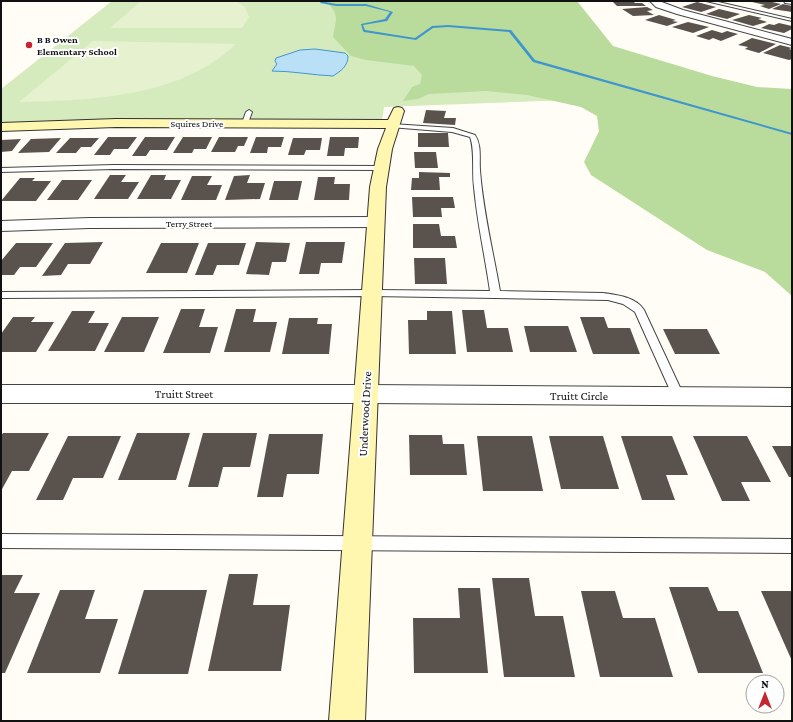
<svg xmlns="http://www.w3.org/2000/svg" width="793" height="722" viewBox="0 0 793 722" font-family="'Crimson Pro',serif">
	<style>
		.green { fill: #d5ebbd }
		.forest { fill: #b9dc9c }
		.pitch { fill: #e6f2cf }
		.water { fill: #b9e0f7; stroke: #3f96cf }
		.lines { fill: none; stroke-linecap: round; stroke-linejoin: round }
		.stream { fill: #3f96cf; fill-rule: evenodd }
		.building { fill: #5a524d }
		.lane-casing { stroke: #444; stroke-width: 2 }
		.street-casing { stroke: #444; stroke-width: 2 }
		.secondary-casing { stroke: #333; stroke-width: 2 }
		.lane { fill: #fff; fill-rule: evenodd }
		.street { fill: #fff; fill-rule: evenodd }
		.secondary { fill: #fff6b0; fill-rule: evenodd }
		.poi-dot { fill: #c4262e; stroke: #fff; stroke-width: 1.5 }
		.labels { text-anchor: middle; stroke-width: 4; stroke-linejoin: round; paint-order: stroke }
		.far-poi-label { font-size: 10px; font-weight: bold; fill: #111; stroke: #fff; text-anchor: start }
		.far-street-label { font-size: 10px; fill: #111; stroke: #fff }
		.street-label { font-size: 12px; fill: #111; stroke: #fff }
	</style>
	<rect width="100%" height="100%" fill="#fffdf5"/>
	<!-- green -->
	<polygon class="green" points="112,1 558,1 624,98 384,107 382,120 1,123 1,89"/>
	<!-- forest -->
	<path class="forest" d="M326 1H577L613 46 712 76 757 87 792 89V296L765 272 707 250 591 175 584 162 599 131 597 116 581 107 527 95 486 91 429 94 418 99 403 101 412 87 420 84 422 75 414 66 366 60 351 56 333 37C336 18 340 16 326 1Z"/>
	<!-- pitch -->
	<g class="pitch">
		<polygon points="141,1 236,1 245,7 249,17 242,28 110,28"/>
		<path d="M93 41 236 44C179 98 93 100 19 102Z"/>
	</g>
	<!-- water -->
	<path class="water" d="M315 49 345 53 348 56C348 66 341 71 333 76 312 75 292 71 272 71L277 64 275 61 276 58 300 50Z"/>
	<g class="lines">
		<!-- stream -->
		<polygon class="stream" points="321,1 336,4 366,4 393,12 387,21 363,25 365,30 415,38 432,26 448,25 511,30 535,60 792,133 792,135 533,62 509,32 448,27 433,28 416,40 364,32 363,31 361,24 385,19 390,12 366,6 336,6 320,3"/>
	</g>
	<!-- building -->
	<g class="building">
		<polygon points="612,1 633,1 635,3 642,3 646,6 617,6"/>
		<polygon points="755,1 768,1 781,4 769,9 760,6 765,5 752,2"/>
		<polygon points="697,2 716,7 701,12 682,7"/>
		<polygon points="783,4 792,6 792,12 772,9"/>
		<polygon points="647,7 653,10 647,11 654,15 633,16 622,9"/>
		<polygon points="719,9 740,14 727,19 706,14"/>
		<polygon points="659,15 676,20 672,21 678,22 667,26 645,20"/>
		<polygon points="749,15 762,18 758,19 767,22 753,26 732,20"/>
		<polygon points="688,22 709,27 693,33 672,27"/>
		<polygon points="779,23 792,26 792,29 784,33 761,28 769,24 774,25"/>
		<polygon points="712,30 722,33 727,31 738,34 721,41 713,38 709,40 696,36"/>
		<polygon points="752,38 776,44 759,53 745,49 748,47 738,45"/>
		<polygon points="780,45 792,48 789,49 792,50 792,59 789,60 763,53"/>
		<polygon points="426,110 446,111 444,118 456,118 455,125 423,123"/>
		<polygon points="418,133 448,133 449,147 418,147"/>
		<polygon points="108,137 137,137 128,149 114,149 110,155 94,155"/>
		<polygon points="145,137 175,137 167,150 150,150 146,156 132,156"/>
		<polygon points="183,137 212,137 206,149 194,149 192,153 173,153"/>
		<polygon points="219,137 248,137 244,146 238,146 235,152 211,152"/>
		<polygon points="256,137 284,137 281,147 268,147 267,153 250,153"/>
		<polygon points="330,137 359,137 358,148 345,148 344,156 327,156"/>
		<polygon points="61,138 49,152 18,153 31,139"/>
		<polygon points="70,138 99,138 91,147 81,147 76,153 56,153"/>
		<polygon points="293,138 322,138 320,150 306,150 304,155 288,155"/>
		<polygon points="21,139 12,151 1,152 1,140"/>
		<polygon points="414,152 436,152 438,168 415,168"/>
		<polygon points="419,172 450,173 450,177 439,177 440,190 411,190 412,178 419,178"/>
		<polygon points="110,175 126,175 121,182 139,182 128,199 94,199"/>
		<polygon points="151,175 166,175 164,180 181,180 171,199 137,199"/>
		<polygon points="250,175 247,183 265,183 260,199 225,200 234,176"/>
		<polygon points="192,176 212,176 207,185 222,185 216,200 181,200"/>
		<polygon points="318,177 335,177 334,184 350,184 349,200 314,200"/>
		<polygon points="20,178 35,178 32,181 51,181 36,201 1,201"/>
		<polygon points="62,180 92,180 78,200 47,200"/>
		<polygon points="274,181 302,181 298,200 269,200"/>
		<polygon points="412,197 453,197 455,208 441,208 442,217 413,217"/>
		<polygon points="413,224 439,224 441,236 455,236 457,248 413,248"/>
		<polygon points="103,242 90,264 68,264 61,275 42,276 65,243"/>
		<polygon points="256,242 290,243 286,262 272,262 269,275 246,274"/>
		<polygon points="306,242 345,242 342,263 321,263 319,274 299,274"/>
		<polygon points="16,243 53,243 36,267 20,267 14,275 1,275 1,261"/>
		<polygon points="161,243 199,243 187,273 146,273"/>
		<polygon points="208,243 246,243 239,265 217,265 213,275 195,275"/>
		<polygon points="414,258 445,258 447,284 415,284"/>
		<polygon points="181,309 205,309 199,327 218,327 210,353 163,353"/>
		<polygon points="236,309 256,309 253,322 277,322 270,352 224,352"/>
		<polygon points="462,310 484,310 487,328 508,328 513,352 467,352"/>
		<polygon points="72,311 95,311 88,323 109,323 95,351 48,351"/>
		<polygon points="427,311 452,311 456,354 409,354 408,320 427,320"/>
		<polygon points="13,317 35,317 31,322 54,322 36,352 1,352 1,334"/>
		<polygon points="122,317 159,317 144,352 104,352"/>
		<polygon points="580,317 604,317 608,328 630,328 640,354 593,354"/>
		<polygon points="289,318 318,318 317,324 332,324 329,354 282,354"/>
		<polygon points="524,326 568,326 577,352 530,352"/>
		<polygon points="663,329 707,329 720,354 675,354"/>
		<polygon points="3,433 49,433 29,471 12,471 1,491 1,436"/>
		<polygon points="137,433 190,433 176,480 118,480"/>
		<polygon points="203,433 257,433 250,467 223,467 218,487 188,487"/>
		<polygon points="269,434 323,434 319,474 287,474 283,497 257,497"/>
		<polygon points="409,435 442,435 443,444 464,444 467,475 410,475"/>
		<polygon points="68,436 121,436 103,478 73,478 63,500 36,500"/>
		<polygon points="477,436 532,436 543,491 483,491"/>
		<polygon points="549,436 603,436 619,489 561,489"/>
		<polygon points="621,436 672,436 688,475 666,475 675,500 642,500"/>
		<polygon points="693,436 747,436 771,482 741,482 750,501 722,501"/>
		<polygon points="772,446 792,446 792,477 789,477"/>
		<polygon points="229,574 258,574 253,605 290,605 281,671 208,671"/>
		<polygon points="1,575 23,575 14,593 40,593 5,673 1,673"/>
		<polygon points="492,578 529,578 535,616 563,616 575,677 504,677"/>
		<polygon points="669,587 708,587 718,611 738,611 763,673 698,673"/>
		<polygon points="458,588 480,588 488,673 414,673 413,618 460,618"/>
		<polygon points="60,590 95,590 85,619 118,619 100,673 27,673"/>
		<polygon points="144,590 207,590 188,674 118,674"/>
		<polygon points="581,591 615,591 623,618 655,618 673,677 600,677"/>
		<polygon points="761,591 792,591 792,661"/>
	</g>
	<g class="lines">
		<!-- lane casing -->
		<g class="lane-casing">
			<g id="lane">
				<polygon points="706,1 714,1 792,19 792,21"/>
				<polygon points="249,110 252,112 248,123 243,124 242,123 246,112"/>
				<path d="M392 124 453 128 475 135C482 146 479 158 480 170 483 211 493 251 500 291L603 293C617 295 636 297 644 310L684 396 682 399 678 401 674 399 635 312 623 304 608 300 372 296 1 298V292L372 290 490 291C485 256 477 222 474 187 472 173 475 149 470 137L452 132 390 127V125Z"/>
				<polygon points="114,165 381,166 385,168 381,170 114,169 1,172 1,168"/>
				<polygon points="1,534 792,539 792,553 1,548"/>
			</g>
		</g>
		<!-- street casing -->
		<g class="street-casing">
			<g id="street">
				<polygon points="650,1 659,1 683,10 792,39 792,45 677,14 656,7"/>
				<polygon points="784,1 792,1 792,4 785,3"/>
				<polygon points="376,217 382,219 384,222 382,225 376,227 89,228 1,231 1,221 89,218"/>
				<polygon points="1,385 367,385 792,388 792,406 367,403 1,403"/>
			</g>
		</g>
		<!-- secondary casing -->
		<g class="secondary-casing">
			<polygon id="secondary" points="398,107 402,108 404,111 392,149 386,187 365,721 329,721 370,187 378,149 386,128 116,127 1,131 1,123 116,119 388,120 394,108"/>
		</g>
		<!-- lane -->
		<use href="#lane" class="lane"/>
		<!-- street -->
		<use href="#street" class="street"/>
		<!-- secondary -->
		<use href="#secondary" class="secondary"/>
	</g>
	<!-- markers -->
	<circle class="poi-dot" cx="29" cy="45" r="4"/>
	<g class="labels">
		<!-- far-poi labels -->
		<g class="far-poi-label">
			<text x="37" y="43">B B Owen<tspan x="37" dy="12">Elementary School</tspan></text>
		</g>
		<!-- far-street labels -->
		<g class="far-street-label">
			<text x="197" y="127">Squires Drive</text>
			<text x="189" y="227">Terry Street</text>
		</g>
		<!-- street labels -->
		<g class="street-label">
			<text x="184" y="398">Truitt Street</text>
			<text x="579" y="400">Truitt Circle</text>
			<text transform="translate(365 414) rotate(-87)" y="4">Underwood Drive</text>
		</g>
	</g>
	<!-- border -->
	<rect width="793" height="722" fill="none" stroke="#111111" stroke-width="4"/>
	<!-- north arrow -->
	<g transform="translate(765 694)"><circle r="19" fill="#ffffff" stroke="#a0a0a0"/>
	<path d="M0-3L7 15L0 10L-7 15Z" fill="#c4262e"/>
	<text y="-6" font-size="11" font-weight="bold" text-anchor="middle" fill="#111111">N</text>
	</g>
</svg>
